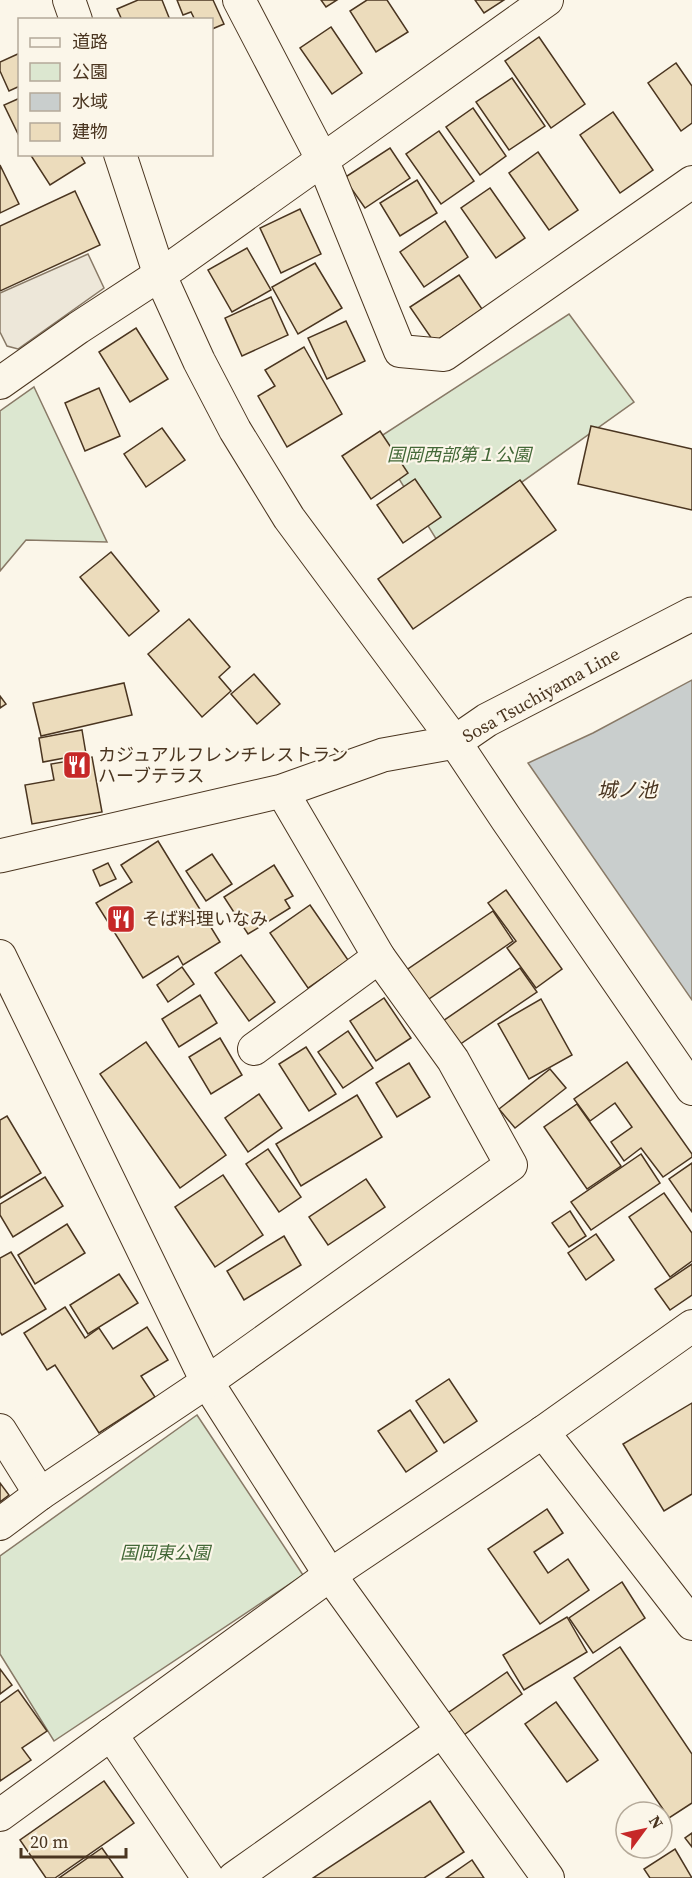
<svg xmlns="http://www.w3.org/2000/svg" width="692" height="1878" viewBox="0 0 692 1878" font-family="'Source Serif 4','Noto Sans JP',serif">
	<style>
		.green { fill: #dce7d0; stroke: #887966; stroke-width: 1.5 }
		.parking { fill: #ede7d9; stroke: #887966; stroke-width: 1.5 }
		.water { fill: #c9cecd; stroke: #887966; stroke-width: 1.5 }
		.building { fill: #ecdcbc; stroke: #4a3520; stroke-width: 1.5 }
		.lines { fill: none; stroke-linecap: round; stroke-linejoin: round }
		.street-casing { stroke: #4a3520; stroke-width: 34 }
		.primary-casing { stroke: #4a3520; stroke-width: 35 }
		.street { stroke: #fbf6e9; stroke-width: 32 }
		.primary { stroke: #fbf6e9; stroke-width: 33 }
		.labels { text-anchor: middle; stroke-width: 4.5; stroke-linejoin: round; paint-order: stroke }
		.park-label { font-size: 18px; font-style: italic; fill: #436837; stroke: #fbf6e9 }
		.street-label { font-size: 18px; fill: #4a3520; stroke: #fbf6e9 }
		.poi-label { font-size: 18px; fill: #4a3520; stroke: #fbf6e9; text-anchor: start }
		.water-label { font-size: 20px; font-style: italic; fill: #4a3520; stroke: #fbf6e9 }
	</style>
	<rect width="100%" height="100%" fill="#fbf6e9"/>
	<!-- green -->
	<g class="green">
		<polygon points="569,314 634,402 438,542 375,440"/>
		<polygon points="34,387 107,542 26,540 0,571 0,411"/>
		<polygon points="197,1415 303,1575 54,1741 0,1654 0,1556"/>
	</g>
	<!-- parking -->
	<polygon class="parking" points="88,254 104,288 18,349 7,346 0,332 0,293"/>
	<!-- water -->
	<polygon class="water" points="692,680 692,1000 528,763 593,733"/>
	<!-- building -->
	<g class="building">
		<polygon points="138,0 162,0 170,20 122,20 117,9"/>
		<polygon points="177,0 213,0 224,24 212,29 212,20 195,20 191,12 183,15"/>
		<polygon points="321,0 337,0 326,7"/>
		<polygon points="367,0 387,0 408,32 376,52 350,11"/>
		<polygon points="475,0 504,0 484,13"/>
		<polygon points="331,27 362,73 332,94 300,48"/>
		<polygon points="539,37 585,104 551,128 505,61"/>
		<polygon points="20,53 20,86 9,91 0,71 0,62"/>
		<polygon points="676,63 692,86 692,123 681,131 648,83"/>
		<polygon points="512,78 545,126 509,150 476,102"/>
		<polygon points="20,98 20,138 4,105"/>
		<polygon points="473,108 506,156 480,175 446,127"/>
		<polygon points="613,112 653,170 620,193 580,135"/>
		<polygon points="439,131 474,181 441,204 406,154"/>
		<polygon points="390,148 410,178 365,208 344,178"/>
		<polygon points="538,152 578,210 549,230 509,173"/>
		<polygon points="30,154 80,154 85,163 50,185"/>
		<polygon points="0,165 19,204 0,213"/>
		<polygon points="417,180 437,213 400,236 380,203"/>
		<polygon points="490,188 525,238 496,258 461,208"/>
		<polygon points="75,191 100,245 0,291 0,226"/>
		<polygon points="300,209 321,254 281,273 260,228"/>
		<polygon points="445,221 468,257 424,287 400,252"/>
		<polygon points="247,248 271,290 232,312 208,270"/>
		<polygon points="315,263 342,308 298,334 272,287"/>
		<polygon points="459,275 482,309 434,342 410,307"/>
		<polygon points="271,297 288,335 242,356 225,318"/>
		<polygon points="346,321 365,361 327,379 308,338"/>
		<polygon points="136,328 168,379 130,402 99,352"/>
		<polygon points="304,347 342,414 287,447 258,396 275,386 265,370"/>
		<polygon points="99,388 120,436 85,451 65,403"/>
		<polygon points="591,426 692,449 692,510 578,484"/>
		<polygon points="162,428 185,460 146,487 124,454"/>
		<polygon points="380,431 408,473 371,499 342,456"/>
		<polygon points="415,479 441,517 403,543 377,505"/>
		<polygon points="520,480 556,530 413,629 378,579"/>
		<polygon points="111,552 159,611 129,636 80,577"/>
		<polygon points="189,619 230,667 219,677 231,691 202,717 148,654"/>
		<polygon points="254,674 280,704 257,724 231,694"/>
		<polygon points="124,683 132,715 41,736 33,703"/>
		<polygon points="0,696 6,704 0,708"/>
		<polygon points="82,730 86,754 43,762 39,738"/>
		<polygon points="92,757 102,812 32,824 25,785 54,780 51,764"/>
		<polygon points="158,841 220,942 183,965 178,956 143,978 96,903 132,882 121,865"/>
		<polygon points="212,854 232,884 206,901 186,871"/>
		<polygon points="108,863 116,879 100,886 93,870"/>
		<polygon points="274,865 293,896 285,900 290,908 248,934 224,897"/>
		<polygon points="506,890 562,969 536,988 507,948 516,941 488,903"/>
		<polygon points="310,905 348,960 308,988 270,933"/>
		<polygon points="493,911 513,941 426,1001 405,971"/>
		<polygon points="241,955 275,1002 249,1021 215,973"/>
		<polygon points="182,967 194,984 168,1002 157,985"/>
		<polygon points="520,968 537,992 456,1047 440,1023"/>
		<polygon points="200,995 217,1023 179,1047 162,1019"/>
		<polygon points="384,998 411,1038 376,1061 350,1021"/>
		<polygon points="541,999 572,1055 529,1079 498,1024"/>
		<polygon points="348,1031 373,1068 343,1088 318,1052"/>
		<polygon points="220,1038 242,1075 211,1094 189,1057"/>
		<polygon points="146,1042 226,1155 180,1188 100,1074"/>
		<polygon points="306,1047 336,1094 309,1111 279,1064"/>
		<polygon points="627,1062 692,1154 692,1157 663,1177 641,1148 624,1161 611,1142 632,1127 615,1103 590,1121 574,1099"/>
		<polygon points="409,1063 430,1097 397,1117 376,1083"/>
		<polygon points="550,1069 566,1088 515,1128 499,1109"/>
		<polygon points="259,1094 282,1128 248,1152 225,1118"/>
		<polygon points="357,1095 382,1137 301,1186 276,1144"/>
		<polygon points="577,1104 621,1166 587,1189 544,1127"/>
		<polygon points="7,1116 41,1173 0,1198 0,1120"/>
		<polygon points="268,1149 301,1197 279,1212 246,1164"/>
		<polygon points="641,1154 660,1183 591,1230 571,1202"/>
		<polygon points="692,1163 692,1212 669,1179"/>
		<polygon points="223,1175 263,1235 215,1267 175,1207"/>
		<polygon points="45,1177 63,1206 13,1237 0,1215 0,1204"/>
		<polygon points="366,1179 385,1207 328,1245 309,1217"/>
		<polygon points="664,1193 692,1233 692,1261 670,1277 629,1217"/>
		<polygon points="570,1211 586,1236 569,1247 552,1223"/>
		<polygon points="67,1224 85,1253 35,1284 18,1255"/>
		<polygon points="596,1234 614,1260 586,1280 568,1253"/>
		<polygon points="284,1236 301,1265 244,1300 227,1271"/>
		<polygon points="11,1252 46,1309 2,1335 0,1332 0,1258"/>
		<polygon points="692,1264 692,1295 670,1310 655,1289"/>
		<polygon points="119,1274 138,1303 88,1334 70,1305"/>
		<polygon points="65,1307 85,1338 99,1328 113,1349 147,1327 168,1360 141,1376 155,1397 99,1433 55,1365 47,1370 24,1333"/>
		<polygon points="449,1379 477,1421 444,1443 416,1401"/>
		<polygon points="692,1403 692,1494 664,1511 623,1444"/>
		<polygon points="410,1410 437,1451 406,1472 378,1431"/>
		<polygon points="0,1483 9,1495 0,1502"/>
		<polygon points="547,1509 563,1533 534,1552 548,1573 568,1559 589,1590 540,1624 488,1549"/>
		<polygon points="622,1582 645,1618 593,1653 569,1618"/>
		<polygon points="567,1617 587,1652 524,1690 503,1655"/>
		<polygon points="620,1647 692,1754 692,1803 669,1818 574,1678"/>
		<polygon points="0,1669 12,1685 0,1694"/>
		<polygon points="507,1672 522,1694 458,1739 442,1717"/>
		<polygon points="18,1690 47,1731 22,1748 31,1760 0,1781 0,1703"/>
		<polygon points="556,1702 598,1760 567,1782 525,1724"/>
		<polygon points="104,1781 134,1823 55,1878 46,1878 20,1840"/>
		<polygon points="430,1801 464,1852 424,1878 313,1878"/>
		<polygon points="692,1833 692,1847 685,1838"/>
		<polygon points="102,1848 123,1878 59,1878"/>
		<polygon points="675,1849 692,1878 650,1878 644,1869"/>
		<polygon points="472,1860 484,1878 446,1878"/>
	</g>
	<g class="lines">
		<!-- street casing -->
		<g class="street-casing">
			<g id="street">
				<polyline points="69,0 76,20"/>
				<polyline points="239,0 322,159 400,351 444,355 692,182"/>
				<polyline points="120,154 159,273 199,361 235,430 289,518 455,742 507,820 692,1089"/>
				<polyline points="0,383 78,328 176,264 547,0"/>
				<polyline points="0,956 207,1382 330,1575 548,1878"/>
				<polyline points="254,1049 379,957"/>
				<polyline points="0,1430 40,1494"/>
				<polyline points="543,1432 692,1624"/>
				<polyline points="0,1524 40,1494 207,1382 511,1165 453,1060 379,957 282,791"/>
				<polyline points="111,1734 208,1878"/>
				<polyline points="0,1815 330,1575 543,1432 692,1326"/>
				<polyline points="234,1878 442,1731"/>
			</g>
		</g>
		<!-- primary casing -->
		<g class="primary-casing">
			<polyline id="primary" points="0,856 282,791 383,755 455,742 487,720 692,614"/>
		</g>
		<!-- street -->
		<use href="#street" class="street"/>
		<!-- primary -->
		<use href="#primary" class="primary"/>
	</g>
	<!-- icons -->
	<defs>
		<g id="restaurant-square" transform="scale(1.5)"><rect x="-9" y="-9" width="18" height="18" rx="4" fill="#c62828" stroke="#fbf6e9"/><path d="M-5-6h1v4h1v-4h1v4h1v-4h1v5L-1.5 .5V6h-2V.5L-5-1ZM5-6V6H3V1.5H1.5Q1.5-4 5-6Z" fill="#fff"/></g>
	</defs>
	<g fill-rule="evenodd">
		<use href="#restaurant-square" x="77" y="765"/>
		<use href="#restaurant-square" x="121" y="919"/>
	</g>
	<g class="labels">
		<!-- park labels -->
		<g class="park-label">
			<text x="459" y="461">国岡西部第１公園</text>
			<text x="165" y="1559">国岡東公園</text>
		</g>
		<!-- street labels -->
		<g class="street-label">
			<text transform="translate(541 695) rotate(-29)" y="6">Sosa Tsuchiyama Line</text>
		</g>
		<!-- poi labels -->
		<g class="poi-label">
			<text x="98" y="761">カジュアルフレンチレストラン<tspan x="98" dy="21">ハーブテラス</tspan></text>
			<text x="142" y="925">そば料理いなみ</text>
		</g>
		<!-- water labels -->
		<g class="water-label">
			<text x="627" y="797">城ノ池</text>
		</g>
	</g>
	<!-- legend -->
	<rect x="18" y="18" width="195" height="138" fill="#fbf6e9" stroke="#b4a999" stroke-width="1.5"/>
	<rect x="30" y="38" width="30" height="9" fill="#fbf6e9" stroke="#b4a999" stroke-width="1.5"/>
	<text x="72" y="48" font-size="18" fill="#4a3520">道路</text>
	<rect x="30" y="63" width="30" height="18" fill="#dce7d0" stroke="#b4a999" stroke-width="1.5"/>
	<text x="72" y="78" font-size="18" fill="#4a3520">公園</text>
	<rect x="30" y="93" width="30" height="18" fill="#c9cecd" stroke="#b4a999" stroke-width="1.5"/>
	<text x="72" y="108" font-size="18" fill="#4a3520">水域</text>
	<rect x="30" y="123" width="30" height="18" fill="#ecdcbc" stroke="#b4a999" stroke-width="1.5"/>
	<text x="72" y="138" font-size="18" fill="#4a3520">建物</text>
	<!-- north arrow -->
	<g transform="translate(644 1830) rotate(57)"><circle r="28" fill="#fbf6e9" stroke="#b4a999" stroke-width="1.5"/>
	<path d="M0-4.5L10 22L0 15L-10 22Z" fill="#c62828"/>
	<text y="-9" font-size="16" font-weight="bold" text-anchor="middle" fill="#4a3520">N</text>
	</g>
	<!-- scale -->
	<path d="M21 1848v9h105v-9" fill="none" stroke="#4a3520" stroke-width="3"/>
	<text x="30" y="1848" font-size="18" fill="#4a3520" stroke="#fbf6e9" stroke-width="4.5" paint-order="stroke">20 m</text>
</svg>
